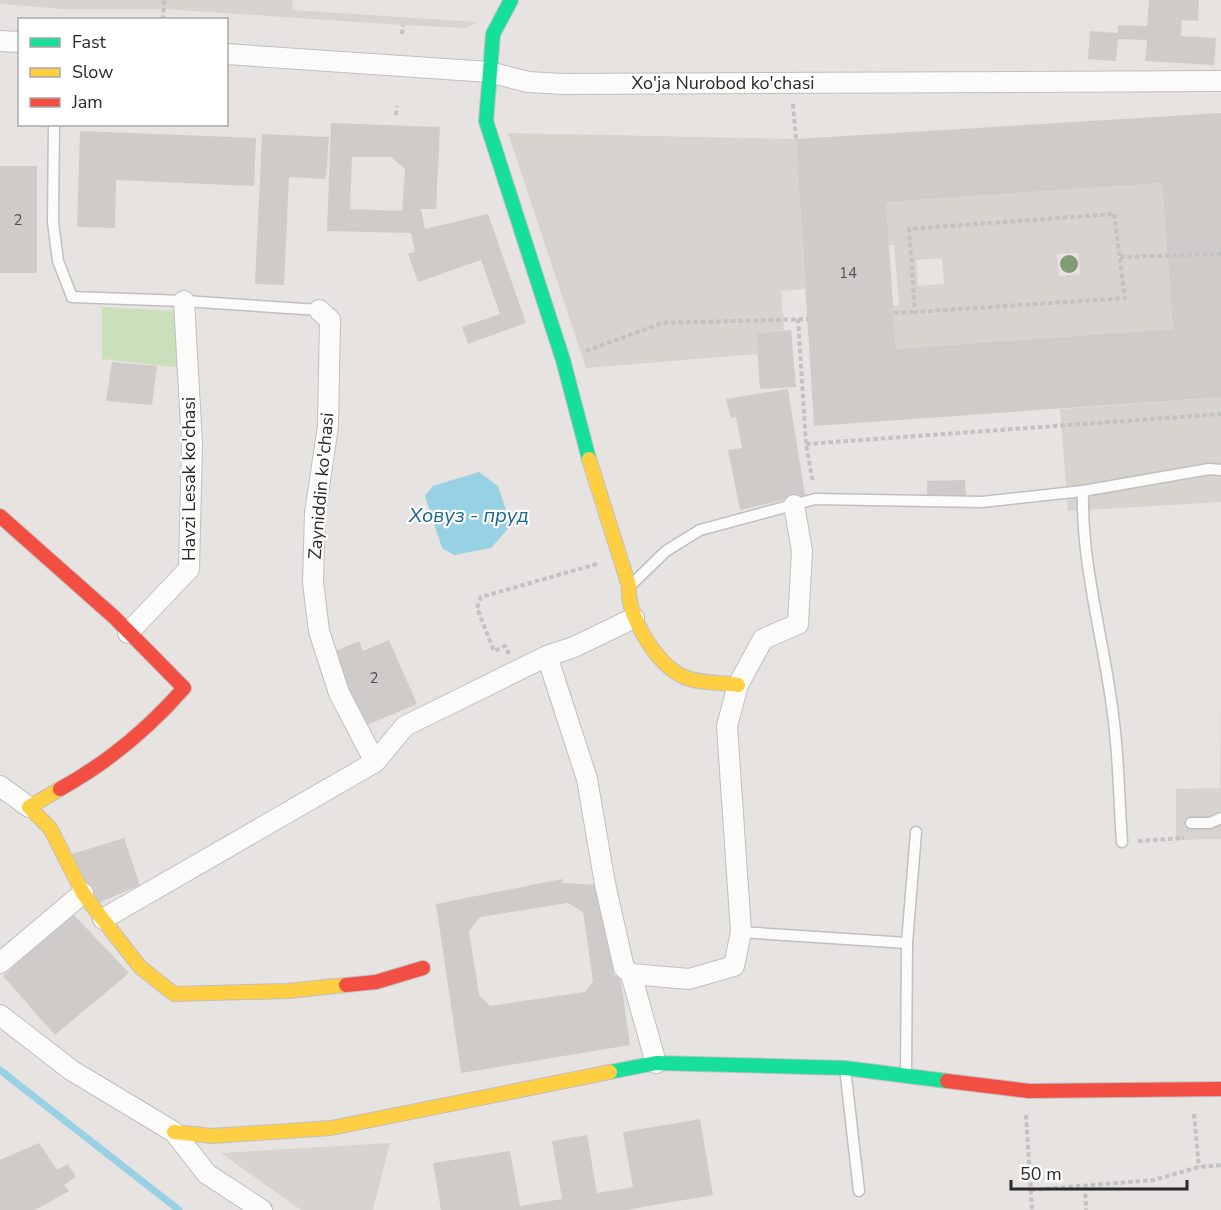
<svg xmlns="http://www.w3.org/2000/svg" width="1221" height="1210" viewBox="0 0 1221 1210" font-family="'Nunito Sans',sans-serif">
	<style>
		.green { fill: #cae0bb }
		.plaza { fill: #d7d3cf; fill-rule: evenodd }
		.water { fill: #98d0e4 }
		.lines { fill: none; stroke-linecap: round; stroke-linejoin: round }
		.stream { stroke: #98d0e4; stroke-width: 7 }
		.building { fill: #cecbc9; fill-rule: evenodd }
		.lane-casing { stroke: #c0bfc1; stroke-width: 13 }
		.street-casing { stroke: #c0bfc1; stroke-width: 22 }
		.fast-casing { stroke: #c0bfc1; stroke-width: 16 }
		.slow-casing { stroke: #c0bfc1; stroke-width: 16 }
		.jam-casing { stroke: #c0bfc1; stroke-width: 16 }
		.path { stroke: #c3c2c2; stroke-width: 4; stroke-dasharray: 4.5 3; stroke-linecap: butt }
		.lane { stroke: #fbfbfa; stroke-width: 10 }
		.street { stroke: #fbfbfa; stroke-width: 20 }
		.fast { stroke: #16e098; stroke-width: 14 }
		.slow { stroke: #ffcf43; stroke-width: 14 }
		.jam { stroke: #f24e42; stroke-width: 14 }
		.tree { fill: #809b76 }
		.labels { text-anchor: middle; stroke-width: 4.5; stroke-linejoin: round; paint-order: stroke }
		.number-label { font-size: 15px; fill: #535252 }
		.street-label { font-size: 18px; fill: #292929; stroke: #fff }
		.water-label { font-size: 20px; font-style: italic; fill: #17678f; stroke: #fff }
	</style>
	<rect width="100%" height="100%" fill="#e6e3e0"/>
	<!-- green -->
	<polygon class="green" points="102,307 178,311 182,368 102,359"/>
	<!-- plaza -->
	<g class="plaza">
		<polygon points="0,0 293,0 292,10 476,22 467,28 403,25 164,9 64,9 0,4"/>
		<polygon points="508,133 796,139 805,289 781,291 784,330 756,333 757,354 586,368"/>
		<path d="M1162 183 1173 329 896 349 893 306 899 305 894 245H889L886 202ZM1078 253 1080 274 1059 276 1057 254ZM942 258 944 284 918 286 916 260Z"/>
		<polygon points="1221,397 1221,502 1068,511 1060,409"/>
		<polygon points="1221,702 1221,839 1176,840 1176,789 1220,788"/>
		<polygon points="390,1143 373,1210 301,1210 221,1153"/>
	</g>
	<!-- water -->
	<polygon class="water" points="479,472 498,486 511,525 491,548 454,555 442,548 425,496 433,486"/>
	<g class="lines">
		<!-- stream -->
		<polyline class="stream" points="0,1070 179,1210"/>
	</g>
	<!-- building -->
	<g class="building">
		<polygon points="1149,0 1199,0 1198,21 1182,20 1181,36 1216,38 1214,65 1145,61 1147,40 1118,39 1116,61 1088,59 1090,31 1118,33 1118,25 1147,26"/>
		<path d="M1221 113V397L814 426 796 139ZM1162 183 1173 329 896 349 886 202Z"/>
		<path d="M331 123 440 127 436 209H421L425 229 488 214 526 323 468 344 462 327 500 314 481 260 418 282 408 254 415 252 411 233 327 231ZM352 157H391L405 169 402 211 350 209Z"/>
		<polygon points="80,131 256,138 254,186 116,180 115,228 77,227"/>
		<polygon points="262,134 329,137 326,179 289,177 284,285 255,284"/>
		<rect x="0" y="166" width="37" height="107"/>
		<polygon points="791,330 796,387 760,389 756,333"/>
		<polygon points="112,362 157,366 152,405 106,401"/>
		<polygon points="788,389 805,495 740,510 728,450 742,448 736,417 731,418 726,399"/>
		<polygon points="965,480 966,496 927,496 927,481"/>
		<polygon points="389,640 417,704 362,727 331,653 359,641 363,651"/>
		<polygon points="124,838 140,885 96,904 69,855"/>
		<path d="M562 879 563 883 601 885 614 976 620 975 630 1045 461 1073 436 904ZM568 903 583 912 593 981 585 992 490 1006 479 995 469 931 480 917Z"/>
		<polygon points="72,913 129,973 55,1035 3,976"/>
		<polygon points="700,1119 713,1195 626,1210 441,1210 433,1163 510,1151 520,1206 562,1199 552,1141 587,1135 597,1193 633,1187 623,1132"/>
		<polygon points="39,1143 57,1170 68,1164 76,1177 64,1185 69,1191 35,1210 0,1210 0,1160"/>
	</g>
	<g class="lines">
		<!-- lane casing -->
		<g class="lane-casing">
			<g id="lane">
				<polyline points="54,124 53,222 58,261 72,297 184,301 319,310"/>
				<path d="M1083 491C1081 569 1106 646 1114 723 1119 762 1119 802 1122 842"/>
				<polyline points="632,584 666,551 700,530 815,499 982,502 1083,491 1209,469 1221,470"/>
				<polyline points="1191,823 1210,823 1221,818"/>
				<polyline points="741,932 907,943"/>
				<polyline points="845,1068 859,1191"/>
				<polyline points="906,1075 907,943 916,832"/>
			</g>
		</g>
		<!-- street casing -->
		<g class="street-casing">
			<g id="street">
				<polyline points="0,41 20,42"/>
				<polyline points="226,54 489,72 528,82 563,84 1221,81"/>
				<polyline points="319,310 330,320 328,426 315,513 313,582 319,631 339,693 375,762"/>
				<polyline points="128,633 189,569 192,444 184,301"/>
				<polyline points="547,656 587,779 605,884 624,968 631,974 656,1063"/>
				<polyline points="0,786 29,807"/>
				<polyline points="103,919 375,762 405,726 547,656 574,647 634,618"/>
				<polyline points="0,963 83,893"/>
				<polyline points="631,974 689,979 734,966 741,932 727,726 738,685 763,639 798,624 802,551 794,505"/>
				<polyline points="0,1015 71,1070 174,1132 207,1174 262,1210"/>
			</g>
		</g>
		<!-- fast casing -->
		<g class="fast-casing">
			<g id="fast">
				<polyline points="511,0 493,34 486,121 563,360 589,459"/>
				<polyline points="610,1072 656,1063 845,1068 947,1081"/>
			</g>
		</g>
		<!-- slow casing -->
		<g class="slow-casing">
			<g id="slow">
				<path d="M589 459 629 586C626 614 656 664 682 676 698 684 720 682 738 685"/>
				<polyline points="60,789 29,807 50,828 83,893 97,912 140,967 174,994 287,991 346,985"/>
				<polyline points="174,1132 212,1136 331,1128 610,1072"/>
			</g>
		</g>
		<!-- jam casing -->
		<g class="jam-casing">
			<g id="jam">
				<path d="M0 516 114 617 184 688C149 728 107 763 60 789"/>
				<polyline points="346,985 376,982 423,968"/>
				<polyline points="947,1081 1029,1091 1221,1089"/>
			</g>
		</g>
		<!-- path -->
		<g class="path">
			<polyline points="163,20 164,0"/>
			<polyline points="402,34 403,25"/>
			<polyline points="793,104 796,139"/>
			<polyline points="396,115 397,106"/>
			<polygon points="1114,214 1125,298 915,312 909,229"/>
			<polyline points="1120,257 1221,254"/>
			<polyline points="894,313 915,312"/>
			<polyline points="798,319 806,444 813,483"/>
			<polyline points="586,351 662,323 808,319"/>
			<polyline points="806,444 1221,414"/>
			<polyline points="509,654 505,646 494,651 477,608 481,597 597,564"/>
			<polyline points="1138,841 1184,838"/>
			<polyline points="1194,1114 1199,1167"/>
			<polyline points="1026,1115 1032,1210"/>
			<polyline points="1085,1186 1086,1210"/>
			<polyline points="1031,1190 1154,1180 1199,1167 1221,1165"/>
		</g>
		<!-- lane -->
		<use href="#lane" class="lane"/>
		<!-- street -->
		<use href="#street" class="street"/>
		<!-- fast -->
		<use href="#fast" class="fast"/>
		<!-- slow -->
		<use href="#slow" class="slow"/>
		<!-- jam -->
		<use href="#jam" class="jam"/>
	</g>
	<!-- trees -->
	<circle class="tree" cx="1069" cy="264" r="9"/>
	<g class="labels">
		<!-- number labels -->
		<g class="number-label">
			<text x="18" y="225">2</text>
			<text x="848" y="278">14</text>
			<text x="374" y="683">2</text>
		</g>
		<!-- street labels -->
		<g class="street-label">
			<text x="723" y="89">Xo'ja Nurobod ko'chasi</text>
			<text transform="translate(189 479) rotate(-90)" y="6">Havzi Lesak ko'chasi</text>
			<text transform="translate(321 486) rotate(-85)" y="6">Zayniddin ko'chasi</text>
		</g>
		<!-- water labels -->
		<g class="water-label">
			<text x="469" y="522">Ховуз - пруд</text>
		</g>
	</g>
	<!-- legend -->
	<rect x="18" y="18" width="210" height="108" fill="#ffffff" stroke="#a9a9a9" stroke-width="1.5"/>
	<rect x="30" y="38" width="30" height="9" fill="#16e098" stroke="#a9a9a9" stroke-width="1.5"/>
	<text x="72" y="48" font-size="18" fill="#292929">Fast</text>
	<rect x="30" y="68" width="30" height="9" fill="#ffcf43" stroke="#a9a9a9" stroke-width="1.5"/>
	<text x="72" y="78" font-size="18" fill="#292929">Slow</text>
	<rect x="30" y="98" width="30" height="9" fill="#f24e42" stroke="#a9a9a9" stroke-width="1.5"/>
	<text x="72" y="108" font-size="18" fill="#292929">Jam</text>
	<!-- scale -->
	<path d="M1011 1180v9h176v-9" fill="none" stroke="#292929" stroke-width="3"/>
	<text x="1020" y="1180" font-size="18" fill="#292929" stroke="#ffffff" stroke-width="4.5" paint-order="stroke">50 m</text>
</svg>
